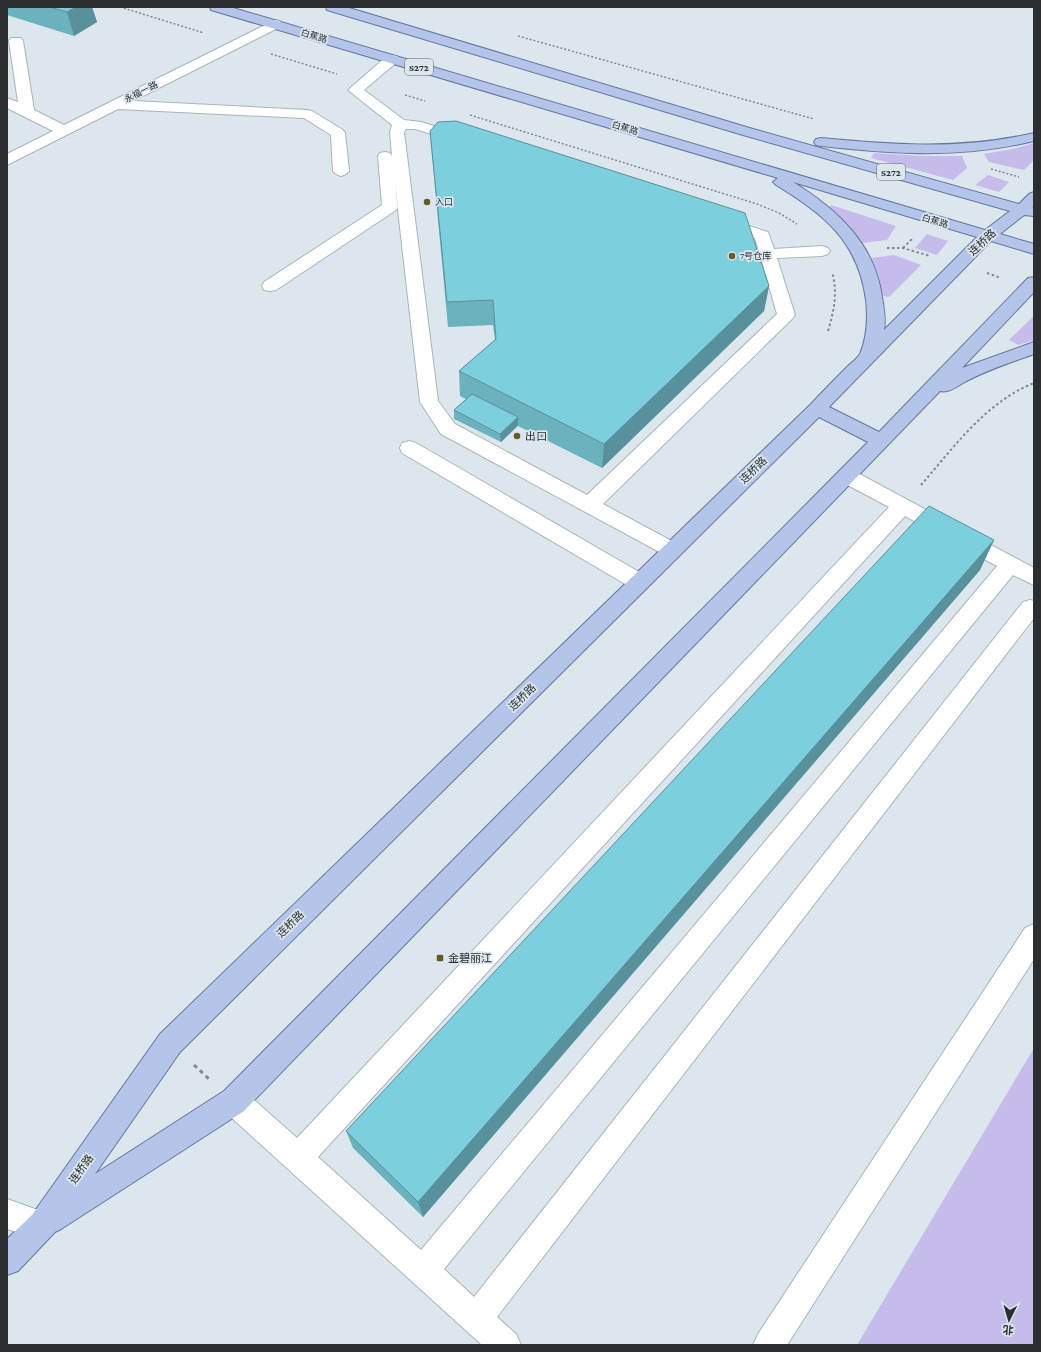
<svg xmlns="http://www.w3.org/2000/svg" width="1041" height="1352" viewBox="0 0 1041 1352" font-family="'Crimson Pro','Noto Sans SC',serif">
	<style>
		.green { fill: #c6bcec }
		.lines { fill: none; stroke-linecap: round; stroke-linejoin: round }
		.minor-casing { stroke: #aab4bb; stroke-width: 2 }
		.major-casing { stroke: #6476a0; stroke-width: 2 }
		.path-far2 { stroke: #828a8f; stroke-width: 1.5; stroke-dasharray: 2 2; stroke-linecap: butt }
		.path-far1 { stroke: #828a8f; stroke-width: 2; stroke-dasharray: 2.5 2.5; stroke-linecap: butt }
		.path { stroke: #828a8f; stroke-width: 3; stroke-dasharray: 4 4; stroke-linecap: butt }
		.minor { fill: #fff; fill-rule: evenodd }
		.major { fill: #b5c4e9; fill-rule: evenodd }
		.wall { fill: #6cb2be }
		.shaded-wall { fill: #58919b }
		.building { fill: #7ecfdd; stroke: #58919b }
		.poi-dot { fill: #665a26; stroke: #dbe6ed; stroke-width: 1.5 }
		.labels { text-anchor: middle; stroke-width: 3.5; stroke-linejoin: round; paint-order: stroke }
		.far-street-label { font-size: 9px; fill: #2b2f32; stroke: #dbe6ed }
		.far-poi-label { font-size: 9px; fill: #2b2f32; stroke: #dbe6ed; text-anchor: start }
		.shield { fill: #dbe6ed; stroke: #60666a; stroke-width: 1 }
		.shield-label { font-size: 10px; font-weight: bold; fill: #2b2f32 }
		.street-label { font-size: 11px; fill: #2b2f32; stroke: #dbe6ed }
		.poi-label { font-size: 11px; fill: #2b2f32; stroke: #dbe6ed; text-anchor: start }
	</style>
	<rect width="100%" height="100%" fill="#dbe6ed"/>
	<!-- green -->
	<g class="green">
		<polygon points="1034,143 1034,160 1024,170 989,162 984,154 1017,148"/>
		<polygon points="874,153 919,156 962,156 967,168 953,180 871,158"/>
		<polygon points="988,175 1009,182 999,192 975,185"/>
		<polygon points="831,205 896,226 887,240 863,243 849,225 828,209"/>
		<polygon points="927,234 948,241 937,255 915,248"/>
		<polygon points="894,255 921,265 889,297 880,295 879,276 871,258"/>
		<polygon points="1034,316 1034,340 1018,345 1009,340"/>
		<polygon points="1034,1048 1034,1345 857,1345"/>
	</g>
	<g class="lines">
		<!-- minor casing -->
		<g class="minor-casing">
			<g id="minor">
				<polygon points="275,20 280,21 282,24 280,27 133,101 307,110 312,111 343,130 345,133 349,171 346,174 341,176 336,174 333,171 331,135 304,118 118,109 7,165 7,154 53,131 7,108 7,98 18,102 9,41 11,38 21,38 23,41 34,110 64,125"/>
				<polygon points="392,55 397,56 399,59 397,62 364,90 404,120 421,122 465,136 467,139 465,142 460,143 415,129 406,129 404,132 438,401 455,424 587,495 777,314 755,238 717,226 715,223 717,220 723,218 768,232 774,249 822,246 828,248 830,251 828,254 822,256 777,258 795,315 792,319 603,504 679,545 682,550 679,555 672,558 665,555 441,434 420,402 394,175 398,207 396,210 276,290 270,291 264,290 262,286 264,282 382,205 378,156 380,153 385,152 390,153 392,156 390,132 392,125 348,90 387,56"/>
				<polygon points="409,441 416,443 646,576 649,582 646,588 639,590 632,588 402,453 400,448 402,443"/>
				<path d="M847 469 854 471 1034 568V585L1013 575 444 1269 474 1297 1023 602 1030 600 1034 601V618L497 1317 516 1334 521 1345H482L224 1111 220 1101 224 1091 234 1087 244 1091 297 1138 889 507 840 481 837 476 840 471ZM905 516 997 566 421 1250 318 1157Z"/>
				<polygon points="1034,924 1034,959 787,1345 753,1345 758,1334 1025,928"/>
				<polygon points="7,1199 52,1215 57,1225 52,1235 42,1240 7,1229"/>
			</g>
		</g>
		<!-- major casing -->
		<g class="major-casing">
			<g id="major">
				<path d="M210 7H230L985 230 1010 211 743 135 327 10 326 7H346L753 129 1019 204 1029 194 1034 192V206L1032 207 1034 208V216L1024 215 1000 234 1034 244V254L991 241 829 407 879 432 1028 278 1034 277V292L962 368 1034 342V354C1010 363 986 370 963 383 956 387 949 393 940 391L244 1111 61 1229 55 1232 18 1271 7 1275V1239L32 1215 160 1034 811 404C823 391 835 379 847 367 851 363 857 359 860 354 867 337 868 318 866 300 858 241 824 214 776 185L773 182 778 178 211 10ZM793 182 977 237 884 330C886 320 884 308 882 297 875 244 837 209 793 182ZM819 417 868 442 224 1091 95 1174 180 1052Z"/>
				<path d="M1034 133V141C961 159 895 154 821 146L816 145 814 142 816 139 821 138C895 145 961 150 1034 133Z"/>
			</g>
		</g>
		<!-- path-far2 -->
		<g class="path-far2">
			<polyline points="120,7 204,33"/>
			<polyline points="518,36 814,119"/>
			<polyline points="271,54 337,74"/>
			<polyline points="405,95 425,101"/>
			<polyline points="470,115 757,204 779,213 797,224"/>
			<polyline points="991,169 1019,177"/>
		</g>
		<!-- path-far1 -->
		<g class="path-far1">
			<polyline points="887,248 903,248 930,256"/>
			<polyline points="903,248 913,238"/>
			<polyline points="987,273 1001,278"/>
			<path d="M828 331C834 311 838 292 832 272"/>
			<path d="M921 485C954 447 986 402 1034 383"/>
		</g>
		<!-- path -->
		<polyline class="path" points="194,1065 209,1079"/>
		<!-- minor -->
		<use href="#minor" class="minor"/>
		<!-- major -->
		<use href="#major" class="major"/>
	</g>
	<!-- wall -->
	<g class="wall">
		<polygon points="7,7 92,7 97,22 74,36 7,15"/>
		<polygon points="430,131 769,286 764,311 602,468 518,426 501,442 454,419 454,410 466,399 460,396 459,371 495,340 493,325 448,327 432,155"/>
		<polygon points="994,540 980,570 423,1217 353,1148 346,1131"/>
	</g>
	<!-- shaded-wall -->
	<g class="shaded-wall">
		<polygon points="76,7 92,7 97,22 74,36 67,12"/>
		<polygon points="769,286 764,311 602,468 604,444"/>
		<polygon points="518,417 518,425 501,442 500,434"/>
		<polygon points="994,540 980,570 423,1217 418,1202"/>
	</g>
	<!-- building -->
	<g class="building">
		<polygon points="50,7 76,7 67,12"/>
		<polygon points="456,121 745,213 769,286 604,444 459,371 496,339 493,300 447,302 430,131 438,122"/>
		<polygon points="472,394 518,417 500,434 454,410"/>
		<polygon points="929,506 994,540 418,1202 346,1131"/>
	</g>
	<!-- markers -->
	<g class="poi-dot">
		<circle cx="427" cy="202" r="4"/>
		<circle cx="732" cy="256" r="4"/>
		<circle cx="517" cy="436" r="4"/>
		<rect x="436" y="954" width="8" height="8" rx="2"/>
	</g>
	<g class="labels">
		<!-- far-street labels -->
		<g class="far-street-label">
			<text transform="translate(314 36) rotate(17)" y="3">白蕉路</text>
			<text transform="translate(141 92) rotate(-27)" y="3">永福一路</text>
			<text transform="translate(625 128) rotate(17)" y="3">白蕉路</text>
			<text transform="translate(935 221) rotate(17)" y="3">白蕉路</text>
		</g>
		<!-- far-poi labels -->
		<g class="far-poi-label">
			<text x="435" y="205">入口</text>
			<text x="740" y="259">7号仓库</text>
		</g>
		<!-- shield labels -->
		<g class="shield">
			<rect x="405" y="59" width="28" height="16" rx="3"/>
			<rect x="877" y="164" width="28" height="16" rx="3"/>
		</g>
		<g class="shield-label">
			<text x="419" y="71">S272</text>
			<text x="891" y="176">S272</text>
		</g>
		<!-- street labels -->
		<g class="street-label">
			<text transform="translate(982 242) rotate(-43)" y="4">连桥路</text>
			<text transform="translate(753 470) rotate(-44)" y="4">连桥路</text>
			<text transform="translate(522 697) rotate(-44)" y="4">连桥路</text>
			<text transform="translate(290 924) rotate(-44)" y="4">连桥路</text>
			<text transform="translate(81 1169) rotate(-55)" y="4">连桥路</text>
		</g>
		<!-- poi labels -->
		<g class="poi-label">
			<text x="525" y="440">出口</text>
			<text x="448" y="962">金碧丽江</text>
		</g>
	</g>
	<!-- border -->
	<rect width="1041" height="1352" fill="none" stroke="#2b2f32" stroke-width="16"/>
	<!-- north arrow -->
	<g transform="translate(1009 1320) rotate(185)" stroke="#dbe6ed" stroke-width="3" paint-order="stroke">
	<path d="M0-3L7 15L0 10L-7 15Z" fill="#2b2f32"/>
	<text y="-6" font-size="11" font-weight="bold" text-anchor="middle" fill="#2b2f32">北</text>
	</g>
</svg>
